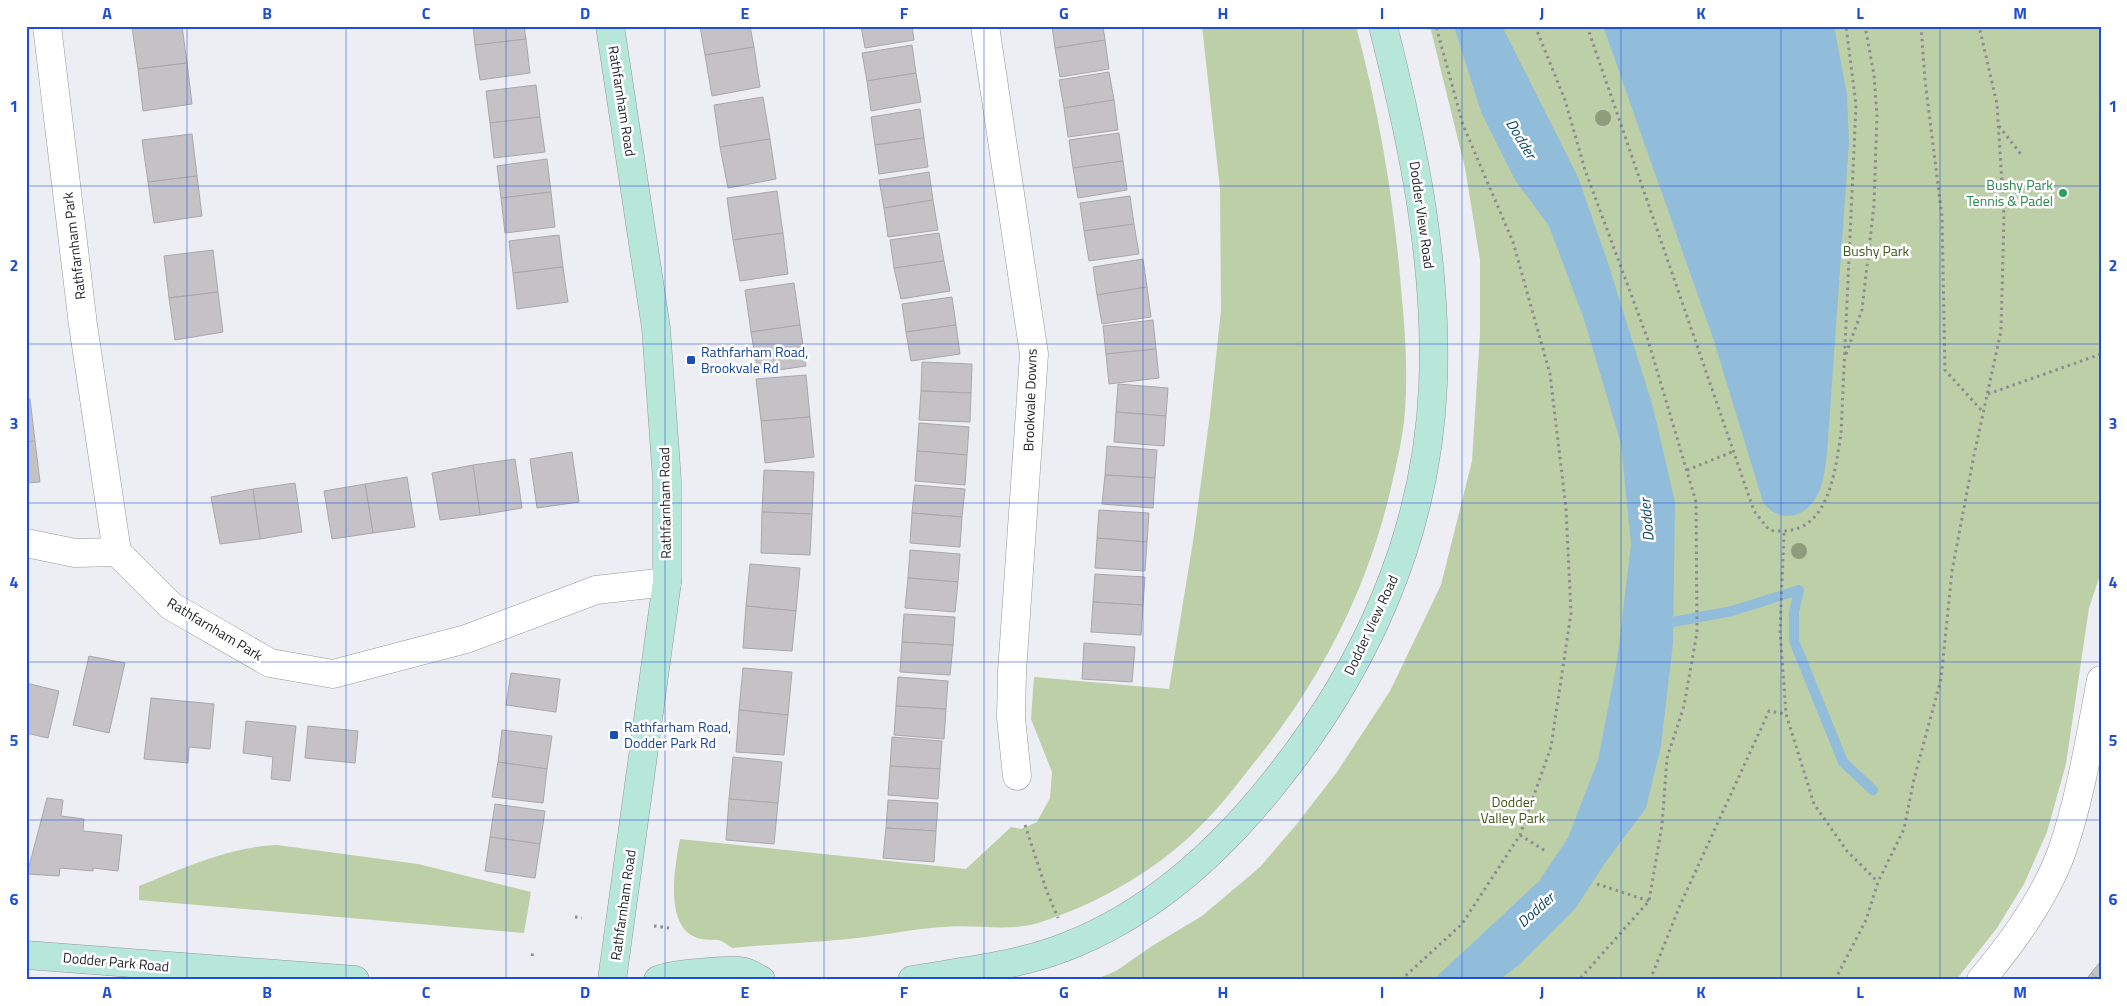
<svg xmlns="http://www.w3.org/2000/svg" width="2127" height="1006" viewBox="0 0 2127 1006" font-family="'Titillium Web',sans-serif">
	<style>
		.green { fill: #bdcfa7 }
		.water { fill: #91bddb }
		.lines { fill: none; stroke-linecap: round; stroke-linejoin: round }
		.stream { stroke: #91bddb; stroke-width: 10 }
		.building { fill: #c5c2c7; stroke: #a9a7ab }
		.minor-casing { stroke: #95969b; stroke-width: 29 }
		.secondary-casing { stroke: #95969b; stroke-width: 29 }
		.path { stroke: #8c8d91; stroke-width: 3; stroke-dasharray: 2.5 4; stroke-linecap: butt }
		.minor { stroke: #fff; stroke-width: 28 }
		.secondary { stroke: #b7e7da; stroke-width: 28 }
		.tree { fill: #8d9c7b }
		.grid { fill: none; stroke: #1d4ed8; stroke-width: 1; stroke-opacity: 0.55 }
		.leisure-dot { fill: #2e9e5b; stroke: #fff; stroke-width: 2 }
		.transit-dot { fill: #1a4fb4; stroke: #fff; stroke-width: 2 }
		.labels { text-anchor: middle; stroke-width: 5; stroke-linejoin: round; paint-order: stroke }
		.street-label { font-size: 14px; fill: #242527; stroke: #fff }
		.leisure-label { font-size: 14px; fill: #27864d; stroke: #fff; text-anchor: end }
		.park-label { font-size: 14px; fill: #405818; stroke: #fff }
		.transit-label { font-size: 14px; fill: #164399; stroke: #fff; text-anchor: start }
		.water-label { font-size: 15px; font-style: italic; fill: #104765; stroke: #fff }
		.neatline { fill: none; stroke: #1d4ed8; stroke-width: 2 }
		.grid-label { font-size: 16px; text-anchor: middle; font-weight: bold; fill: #1d4ed8 }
	</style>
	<rect width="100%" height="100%" fill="#eceef3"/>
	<!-- green -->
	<g class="green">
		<path d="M1202 26H1356C1379 112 1394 200 1401 288 1405 329 1408 370 1405 411 1403 438 1396 466 1390 492 1366 593 1319 683 1254 763 1239 781 1226 800 1210 816 1165 866 1101 903 1038 923 1008 932 974 924 943 927 911 929 879 936 848 939 809 943 771 944 732 948 728 945 723 941 718 940 710 939 703 941 695 937 664 924 675 865 680 839L966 869 1011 827 1021 829 1037 822 1050 798 1052 772 1031 719 1034 677 1169 689 1194 535 1210 414 1221 310 1220 189Z"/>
		<polygon points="1430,26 2101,26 2101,572 2089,608 2066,764 2047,832 2024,884 1997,928 1956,980 1094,980 1116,971 1152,946 1202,916 1260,867 1296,825 1337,772 1390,691 1441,585 1472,461 1480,333 1480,260 1465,168"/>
		<path d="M277 845 418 864 531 892 524 933 139 900V886C184 868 228 847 277 845Z"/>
	</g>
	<!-- water -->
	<g class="water">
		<polygon points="1454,26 1502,26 1578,177 1608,263 1653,407 1675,502 1673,643 1661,746 1646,808 1605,863 1575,909 1519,965 1499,980 1433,980 1539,881 1568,838 1598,760 1617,661 1631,544 1621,444 1584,319 1549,226 1515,180 1481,112"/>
		<path d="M1603 26H1834L1847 94 1849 143 1827 453C1825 468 1824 486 1815 499 1802 520 1777 522 1763 502L1713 338Z"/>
	</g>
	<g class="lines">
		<!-- stream -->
		<polyline class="stream" points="1662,624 1732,611 1799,590 1794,612 1794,641 1843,762 1873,790"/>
	</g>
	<!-- building -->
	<g class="building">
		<polygon points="182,26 187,63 138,69 132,27"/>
		<polygon points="473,26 524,26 526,39 475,45"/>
		<polygon points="700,26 750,26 754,47 705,55"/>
		<polygon points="861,26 912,26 914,40 865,48"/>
		<polygon points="1052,26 1103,26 1105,40 1055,48"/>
		<polygon points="526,39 530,73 480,80 475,45"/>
		<polygon points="1105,40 1109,69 1060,77 1055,48"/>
		<polygon points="912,45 916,73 867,81 862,53"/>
		<polygon points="754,47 760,87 712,96 705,55"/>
		<polygon points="187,63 192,104 143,111 138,69"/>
		<polygon points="1109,72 1114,100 1064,108 1059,80"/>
		<polygon points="916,73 921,102 871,111 867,81"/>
		<polygon points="536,85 540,117 490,123 486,91"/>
		<polygon points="763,97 770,139 720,147 714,105"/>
		<polygon points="1114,100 1118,130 1068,137 1064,108"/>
		<polygon points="920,109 924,138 875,145 871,117"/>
		<polygon points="540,117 545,152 494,158 490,123"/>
		<polygon points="1119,133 1123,161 1073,168 1069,140"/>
		<polygon points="192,134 197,176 148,182 142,140"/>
		<polygon points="924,138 928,167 879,174 875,145"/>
		<polygon points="770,139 776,179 728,188 720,147"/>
		<polygon points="547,159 551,192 501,198 497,166"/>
		<polygon points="1123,161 1127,190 1078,198 1073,168"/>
		<polygon points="929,172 933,200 884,208 879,180"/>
		<polygon points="197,176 202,216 154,223 148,182"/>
		<polygon points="777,191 783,233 733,240 727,198"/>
		<polygon points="551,192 555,227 505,233 501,198"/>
		<polygon points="1130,196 1134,224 1084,231 1080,203"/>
		<polygon points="933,200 938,230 888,237 884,208"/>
		<polygon points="1134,224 1139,254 1089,261 1084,231"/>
		<polygon points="783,233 788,274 740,281 733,240"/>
		<polygon points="939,233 944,261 894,268 890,240"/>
		<polygon points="559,235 563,267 513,273 509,241"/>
		<polygon points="213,250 218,292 169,298 164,256"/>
		<polygon points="1143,259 1147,287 1097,295 1093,267"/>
		<polygon points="944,261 950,291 901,299 894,268"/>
		<polygon points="563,267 568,302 517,309 513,273"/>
		<polygon points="794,283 800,325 751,332 745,290"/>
		<polygon points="1147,287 1151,317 1102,324 1097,295"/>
		<polygon points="218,292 223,332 175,340 169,298"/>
		<polygon points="952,297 956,325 906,332 902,304"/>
		<polygon points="1153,320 1156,349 1106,354 1103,326"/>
		<polygon points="800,325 806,366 758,373 751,332"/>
		<polygon points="956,325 960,354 911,361 906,332"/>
		<polygon points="1156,349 1159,378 1109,384 1106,354"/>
		<polygon points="922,362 972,364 971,393 921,391"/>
		<polygon points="806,375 810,417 761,421 756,379"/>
		<polygon points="1118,384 1168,388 1166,416 1116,412"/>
		<polygon points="921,391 971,393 970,422 919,420"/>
		<polygon points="26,399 30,399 35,441 26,442"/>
		<polygon points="1116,412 1166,416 1164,446 1114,442"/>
		<polygon points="810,417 814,457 765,463 761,421"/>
		<polygon points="919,423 969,427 967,455 917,451"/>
		<polygon points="35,441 40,482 26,483 26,442"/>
		<polygon points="1107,446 1157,450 1155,478 1105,475"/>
		<polygon points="917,451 967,455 965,485 915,481"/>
		<polygon points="572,452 579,502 537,508 530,459"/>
		<polygon points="515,459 522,508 480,515 473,465"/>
		<polygon points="473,465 480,515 440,520 432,473"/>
		<polygon points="764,470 814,472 812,514 762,512"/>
		<polygon points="1105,475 1155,478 1153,508 1102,504"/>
		<polygon points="407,477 415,527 373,533 365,484"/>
		<polygon points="295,483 302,532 260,539 253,489"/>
		<polygon points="365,484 373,533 332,539 324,491"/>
		<polygon points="915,485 965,489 962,517 912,513"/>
		<polygon points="253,489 260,539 220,544 211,497"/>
		<polygon points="1099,510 1149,513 1147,542 1097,538"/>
		<polygon points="762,512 812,514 810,555 761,553"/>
		<polygon points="912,513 962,517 960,547 910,543"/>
		<polygon points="1097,538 1147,542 1145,571 1095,568"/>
		<polygon points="910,550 960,554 958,582 908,578"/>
		<polygon points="750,564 800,568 796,611 746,606"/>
		<polygon points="1095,574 1145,577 1143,605 1093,602"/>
		<polygon points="908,578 958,582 955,612 905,608"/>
		<polygon points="1093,602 1143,605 1141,635 1091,632"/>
		<polygon points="746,606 796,611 792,651 743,648"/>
		<polygon points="904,614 955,617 953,645 902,642"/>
		<polygon points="902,642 953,645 950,675 900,672"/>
		<polygon points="1084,643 1135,647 1132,682 1082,679"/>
		<polygon points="89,656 125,663 109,733 73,725"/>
		<polygon points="743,668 792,672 788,715 739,710"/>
		<polygon points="511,673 560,679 556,712 506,705"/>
		<polygon points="898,677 948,681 946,709 896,706"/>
		<polygon points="26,683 59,691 48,738 26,733"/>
		<polygon points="151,698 214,704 210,749 189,747 188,763 144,759"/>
		<polygon points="896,706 946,709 944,739 894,735"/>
		<polygon points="739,710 788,715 784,755 736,752"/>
		<polygon points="246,721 296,726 290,781 271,779 273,757 243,753"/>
		<polygon points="308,726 358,731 355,763 305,758"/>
		<polygon points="502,730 552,736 547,769 498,762"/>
		<polygon points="892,737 942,741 940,769 890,766"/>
		<polygon points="733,757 782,762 778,803 729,799"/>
		<polygon points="498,762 547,769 543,803 492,797"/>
		<polygon points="890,766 940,769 938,799 888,795"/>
		<polygon points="47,798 63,800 61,816 84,819 83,831 122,835 118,871 93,868 93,871 60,868 59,876 27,874"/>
		<polygon points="729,799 778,803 774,844 726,840"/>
		<polygon points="888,800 938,803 936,831 886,828"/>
		<polygon points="495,804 545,811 540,844 490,837"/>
		<polygon points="886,828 936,831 934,862 883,858"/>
		<polygon points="490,837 540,844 535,878 485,871"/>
		<polygon points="2101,961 2101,980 2100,980 2091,973"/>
		<polygon points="2091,973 2100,980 2086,980"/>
	</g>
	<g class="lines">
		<!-- minor casing -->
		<g class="minor-casing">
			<g id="minor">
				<polyline points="47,26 83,325 117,552 171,606 270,663 333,674 466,639 596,590 667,582"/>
				<polyline points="985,26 1034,354 1012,672 1011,718 1017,776"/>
				<polyline points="26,543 75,553 117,552"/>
				<path d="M1981 980C2013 942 2045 898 2062 851 2081 796 2090 737 2101 680"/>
			</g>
		</g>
		<!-- secondary casing -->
		<g class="secondary-casing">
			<g id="secondary">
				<polyline points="610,26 656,328 667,480 667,582 612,980"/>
				<polyline points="26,955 355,980"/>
				<path d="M658 980C668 974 726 970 740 971 747 971 755 977 761 980"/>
				<path d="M912 980C964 971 1018 966 1068 946 1152 913 1218 853 1273 784 1366 669 1427 534 1433 385 1438 263 1413 144 1383 26"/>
			</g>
		</g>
		<!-- path -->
		<g class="path">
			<polyline points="1535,26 1565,100 1585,170 1648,340 1696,502 1697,632 1684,706 1667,758 1662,825 1649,901 1579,980"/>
			<path d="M1587 26 1754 511 1769 530C1828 540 1834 477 1841 434L1856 105 1846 26"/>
			<polyline points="1921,26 1925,80 1942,217 1945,370 1983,412"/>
			<polyline points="1999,126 2023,157"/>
			<polyline points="1846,354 1862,310 1874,205 1877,116 1874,75 1865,26"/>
			<polyline points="1988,394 2101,354"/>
			<polyline points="1687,470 1732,452"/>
			<polyline points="1784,533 1780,630 1786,714 1814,804 1847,851 1878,882"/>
			<polyline points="1025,825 1047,892 1058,918"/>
			<polyline points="1520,835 1547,852"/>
			<polyline points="1597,884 1649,901"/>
			<polyline points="575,917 582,918"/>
			<polyline points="654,926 669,928"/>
			<polyline points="532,956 533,951"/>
			<polyline points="1401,980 1462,924 1520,835 1551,747 1571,613 1566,508 1550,374 1513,242 1463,125 1436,26"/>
			<polyline points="1650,980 1681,903 1769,711 1786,714"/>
			<polyline points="1835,980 1866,920 1878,882 1904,829 1914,779 1941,679 1952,571 1974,455 2001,331 2004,216 1997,104 1979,26"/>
		</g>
		<!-- minor -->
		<use href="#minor" class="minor"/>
		<!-- secondary -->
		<use href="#secondary" class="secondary"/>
	</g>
	<!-- trees -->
	<g class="tree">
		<circle cx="1603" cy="118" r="8"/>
		<circle cx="1799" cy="551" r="8"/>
	</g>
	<!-- grid -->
	<path class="grid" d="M187 26V980M346 26V980M506 26V980M665 26V980M824 26V980M984 26V980M1143 26V980M1303 26V980M1462 26V980M1621 26V980M1781 26V980M1940 26V980M26 186H2101M26 344H2101M26 503H2101M26 662H2101M26 820H2101"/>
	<!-- markers -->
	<circle class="leisure-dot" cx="2063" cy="193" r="5"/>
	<g class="transit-dot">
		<rect x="686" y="355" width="10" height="10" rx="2.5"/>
		<rect x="609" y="730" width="10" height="10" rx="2.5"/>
	</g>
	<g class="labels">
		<!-- street labels -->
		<g class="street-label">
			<text transform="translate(622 101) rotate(81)" y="5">Rathfarnham Road</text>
			<text transform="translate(1422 215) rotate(82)" y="5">Dodder View Road</text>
			<text transform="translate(74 246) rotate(-97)" y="5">Rathfarnham Park</text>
			<text transform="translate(1030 400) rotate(-88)" y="5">Brookvale Downs</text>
			<text transform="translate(665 503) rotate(-91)" y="5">Rathfarnham Road</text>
			<text transform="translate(1371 625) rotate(-65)" y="5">Dodder View Road</text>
			<text transform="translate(215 629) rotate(31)" y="5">Rathfarnham Park</text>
			<text transform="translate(623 905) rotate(-82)" y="5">Rathfarnham Road</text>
			<text transform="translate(116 962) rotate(5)" y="5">Dodder Park Road</text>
		</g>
		<!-- leisure labels -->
		<g class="leisure-label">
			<text x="2053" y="190">Bushy Park<tspan x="2053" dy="16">Tennis &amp; Padel</tspan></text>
		</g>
		<!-- park labels -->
		<g class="park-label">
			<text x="1876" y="256">Bushy Park</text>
			<text x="1513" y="807">Dodder<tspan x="1513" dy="16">Valley Park</tspan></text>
		</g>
		<!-- transit labels -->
		<g class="transit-label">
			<text x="701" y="357">Rathfarham Road,<tspan x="701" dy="16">Brookvale Rd</tspan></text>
			<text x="624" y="732">Rathfarham Road,<tspan x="624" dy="16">Dodder Park Rd</tspan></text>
		</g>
		<!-- water labels -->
		<g class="water-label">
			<text transform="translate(1521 139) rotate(59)" y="5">Dodder</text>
			<text transform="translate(1647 520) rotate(-95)" y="5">Dodder</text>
			<text transform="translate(1536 910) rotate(-42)" y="5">Dodder</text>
		</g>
	</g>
	<!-- border -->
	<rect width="2127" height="1006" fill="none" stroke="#ffffff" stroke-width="55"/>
	<rect x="28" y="28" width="2072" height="950" class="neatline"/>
	<g class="grid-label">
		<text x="107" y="19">A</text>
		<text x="267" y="19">B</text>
		<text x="426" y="19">C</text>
		<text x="585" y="19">D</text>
		<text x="745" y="19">E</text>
		<text x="904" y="19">F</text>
		<text x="1064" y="19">G</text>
		<text x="1223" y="19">H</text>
		<text x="1382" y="19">I</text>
		<text x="1542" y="19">J</text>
		<text x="1701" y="19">K</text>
		<text x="1860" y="19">L</text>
		<text x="2020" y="19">M</text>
		<text x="14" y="112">1</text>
		<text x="2113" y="112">1</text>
		<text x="14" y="271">2</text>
		<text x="2113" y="271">2</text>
		<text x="14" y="429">3</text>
		<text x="2113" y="429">3</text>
		<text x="14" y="588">4</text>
		<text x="2113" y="588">4</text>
		<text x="14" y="746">5</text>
		<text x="2113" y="746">5</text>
		<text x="14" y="905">6</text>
		<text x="2113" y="905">6</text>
		<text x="107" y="998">A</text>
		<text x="267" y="998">B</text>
		<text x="426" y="998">C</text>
		<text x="585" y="998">D</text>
		<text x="745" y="998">E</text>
		<text x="904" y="998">F</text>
		<text x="1064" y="998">G</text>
		<text x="1223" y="998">H</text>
		<text x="1382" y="998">I</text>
		<text x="1542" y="998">J</text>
		<text x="1701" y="998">K</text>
		<text x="1860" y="998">L</text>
		<text x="2020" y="998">M</text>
	</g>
</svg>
